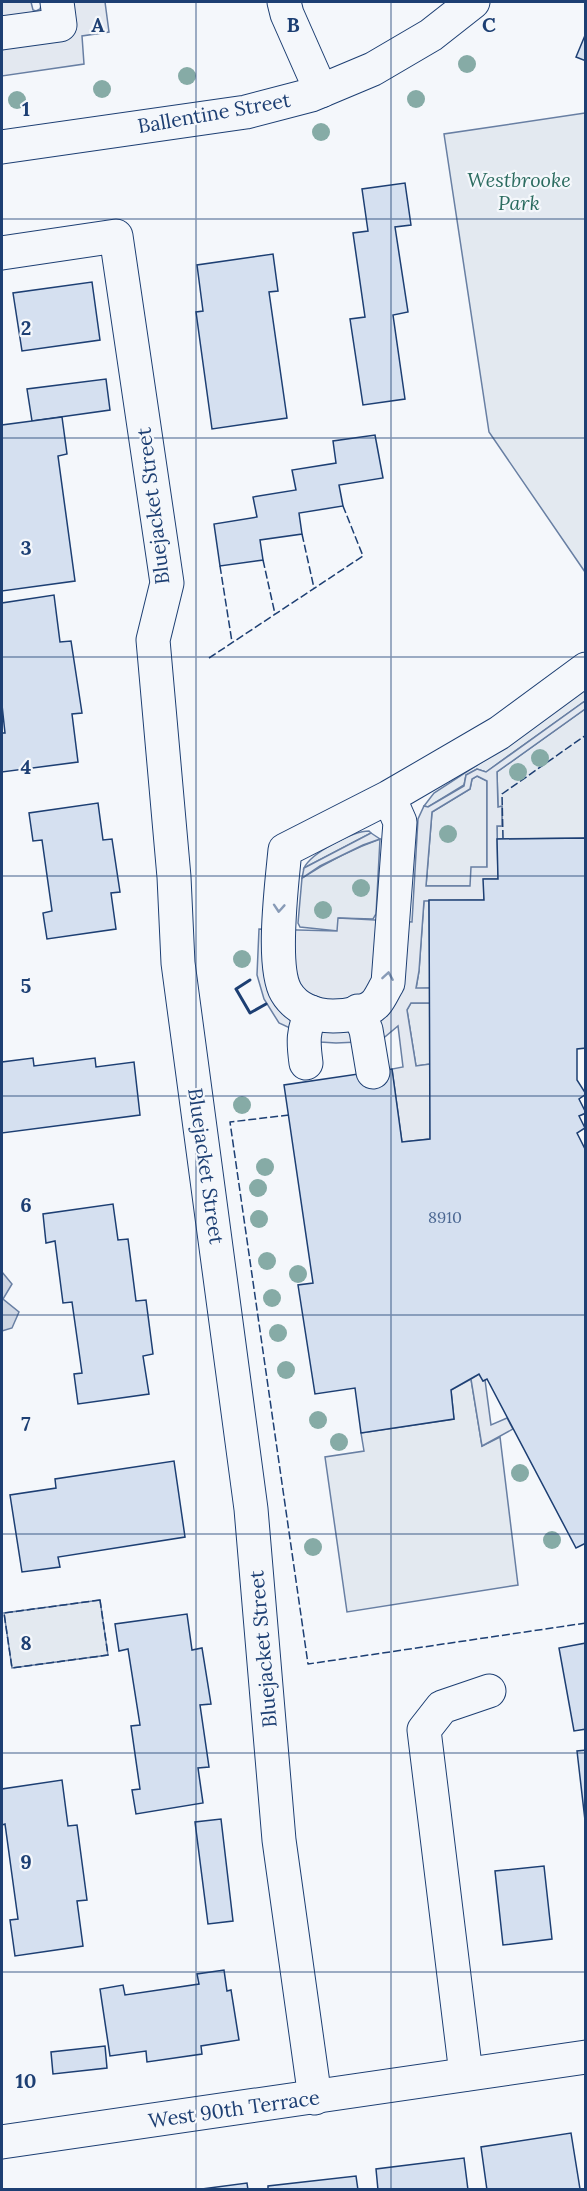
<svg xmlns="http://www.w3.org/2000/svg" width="587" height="2191" viewBox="0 0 587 2191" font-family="Lora,serif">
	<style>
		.green { fill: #e3e9f0; stroke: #687fa3; stroke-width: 1.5 }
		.parking { fill: #e3e8f0; stroke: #687fa3; stroke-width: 1.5; fill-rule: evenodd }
		.water { fill: #cfd7e4; stroke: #687fa3; stroke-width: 1.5 }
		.building { fill: #d5e0f0; stroke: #1d3f73; stroke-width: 1.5 }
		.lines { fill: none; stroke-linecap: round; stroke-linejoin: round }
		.minor-casing { stroke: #1d3f73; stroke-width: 35 }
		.minor { stroke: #f4f7fb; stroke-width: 33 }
		.fence { stroke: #1d3f73; stroke-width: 1.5; stroke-dasharray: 8 3; stroke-linecap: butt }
		.wall { stroke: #1d3f73; stroke-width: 3 }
		.tree { fill: #86aba6 }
		.oneway { stroke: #889bb7 }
		.grid { fill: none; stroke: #1d3f73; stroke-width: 1.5; stroke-opacity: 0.55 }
		.labels { text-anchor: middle; stroke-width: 4.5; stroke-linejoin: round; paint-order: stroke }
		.number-label { font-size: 16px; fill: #4b6792 }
		.street-label { font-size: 20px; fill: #1d3f73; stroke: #f4f7fb }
		.park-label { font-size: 20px; font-style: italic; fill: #2c6c60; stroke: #f4f7fb }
		.grid-label { font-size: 20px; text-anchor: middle; font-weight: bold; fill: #1d3f73; stroke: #f4f7fb; stroke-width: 4.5; stroke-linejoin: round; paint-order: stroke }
	</style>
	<rect width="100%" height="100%" fill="#f4f7fb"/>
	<!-- green -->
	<g class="green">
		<polygon points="585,113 586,113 585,572 489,432 444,134"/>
		<polygon points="585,689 585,701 486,772 477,769 466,775 464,785 428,807 424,806 434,793 511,743"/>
		<polygon points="585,709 585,838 497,839 497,826 502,826 502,807 498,808 497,772"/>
		<polygon points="477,776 487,781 487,867 471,886 426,886 432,812 470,789 472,779"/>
		<path d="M369 831 371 833 304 868C311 853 353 831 369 831Z"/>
		<path d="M380 839 376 914 373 919 339 918 338 931 300 927 298 923 302 878C327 862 352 849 380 839Z"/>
		<polygon points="424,900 429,900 430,988 416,989 419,971"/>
		<polygon points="411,1003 430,1003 430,1064 416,1066 407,1010"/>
		<polygon points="471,1379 482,1446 500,1437 518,1585 347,1612 325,1457 364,1451 361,1433 454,1419 451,1390"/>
		<polygon points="100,1600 108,1655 12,1668 4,1613"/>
	</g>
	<!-- parking -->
	<g class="parking">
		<polygon points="2,2 31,2 33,10 36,11 40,9 42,2 105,2 109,32 82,36 84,64 2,76"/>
		<path d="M585 701V709L497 772 498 807 502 806V826H497L498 879H484V900L424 901 419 971 416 988H430V1003H411L407 1010 416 1066 430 1064V1139L402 1142 392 1069 403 1067 398 1026 380 1041 336 1043 320 1042 279 1023 264 999 257 975 259 929 337 931 338 918 412 922 418 819 424 806 428 807 464 786 466 775 477 769 486 772ZM477 776 487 781V867H471L470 886H426L432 812 470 789 472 779Z"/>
		<polygon points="371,833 380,839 363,845 320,866 302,878 304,868"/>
		<polygon points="479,1374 483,1381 485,1380 491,1425 507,1418 513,1429 482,1446 471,1379"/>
	</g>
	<!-- water -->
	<polygon class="water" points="2,1272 12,1284 3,1299 19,1312 12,1328 2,1331"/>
	<!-- building -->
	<g class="building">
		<polygon points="586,33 586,61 576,57"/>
		<polygon points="405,183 411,225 395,227 408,312 393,315 405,399 363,405 350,319 365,317 353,233 368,231 362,189"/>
		<polygon points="273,254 278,291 269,292 287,418 212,429 196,312 203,311 197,265"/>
		<polygon points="92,282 100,340 22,351 13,293"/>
		<polygon points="106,379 110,410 32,421 27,389"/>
		<polygon points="62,417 67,454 58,456 75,581 2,591 2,425"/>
		<polygon points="375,435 383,478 339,485 343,506 299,513 302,534 260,540 263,560 220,566 214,524 257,517 253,497 296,490 292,470 336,463 333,441"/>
		<polygon points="54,595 60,642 71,641 82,713 72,714 78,762 2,772 2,733 5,733 2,705 2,603"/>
		<polygon points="98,803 103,840 112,839 120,892 111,893 116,929 47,939 43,913 52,911 42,840 33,841 29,813"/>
		<polygon points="586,838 586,1048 577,1049 577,1080 586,1094 579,1099 586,1113 579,1116 585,1128 577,1133 586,1151 586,1543 576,1548 487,1379 483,1381 479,1374 451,1390 454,1419 361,1433 355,1388 315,1394 298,1285 313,1283 284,1085 392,1069 402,1142 430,1139 429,900 484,900 483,879 498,879 497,839"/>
		<polygon points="33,1058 34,1066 95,1058 96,1067 134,1062 140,1115 2,1133 2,1062"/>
		<polygon points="113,1204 118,1240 128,1239 136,1301 146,1300 153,1354 143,1356 149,1394 78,1404 74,1374 82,1373 72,1302 63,1303 55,1241 46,1243 43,1214"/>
		<polygon points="174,1461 185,1537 58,1557 60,1567 22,1572 10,1495 56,1488 55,1479"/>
		<polygon points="187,1614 192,1650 202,1648 211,1704 200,1705 209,1767 198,1768 203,1803 136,1814 132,1790 140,1789 131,1726 140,1725 128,1649 119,1651 115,1624"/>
		<polygon points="586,1643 586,1729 574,1731 559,1648"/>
		<polygon points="586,1750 586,1829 577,1751"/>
		<polygon points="62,1780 68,1826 77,1825 87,1900 77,1901 83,1946 15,1956 10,1920 18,1919 5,1824 2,1825 2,1789"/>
		<polygon points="221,1819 233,1921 208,1924 195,1822"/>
		<polygon points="544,1866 552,1939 503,1945 495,1871"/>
		<polygon points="224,1970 227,1991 231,1990 239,2040 201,2046 202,2054 147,2062 146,2051 110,2056 100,1989 123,1985 125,1995 199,1984 197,1974"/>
		<polygon points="105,2046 107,2068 53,2074 51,2052"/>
		<polygon points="571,2133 580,2189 487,2190 481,2147"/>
		<polygon points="464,2158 468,2190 378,2190 376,2169"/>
		<polygon points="356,2176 358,2190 268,2190 268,2186"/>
		<polygon points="247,2183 248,2190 194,2190"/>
	</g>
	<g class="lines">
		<!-- minor casing -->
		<g class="minor-casing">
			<g id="minor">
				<polyline points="284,2 287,14 321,91"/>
				<polyline points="2,33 60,25 57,2"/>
				<polyline points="2,147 246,112 311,95 373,69 431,35 473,2"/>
				<polyline points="2,253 116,236 167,583 153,640 174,877 178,963 251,1509 279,1840 315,2098"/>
				<path d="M389 797 400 822 388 983C384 989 381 997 376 1003 367 1013 346 1016 333 1016 315 1016 296 1009 286 992 271 966 282 882 285 850L389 797 499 733 586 669"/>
				<polyline points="358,1011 366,1030 373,1072"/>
				<path d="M306 1063C303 1041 303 1032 311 1012"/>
				<polyline points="466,2074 424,1730 442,1707 489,1691"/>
				<polyline points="2,2142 586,2057"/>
			</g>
		</g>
		<!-- minor -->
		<use href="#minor" class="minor"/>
		<!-- fence -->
		<g class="fence">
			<polyline points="302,534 314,588"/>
			<polyline points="263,560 275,614"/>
			<polyline points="220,566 232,642"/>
			<polyline points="209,658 363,556 343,506"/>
			<polyline points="503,838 502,794 586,735"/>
			<polyline points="289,1115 230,1122 308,1664 586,1623"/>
			<polygon points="100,1600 108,1655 12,1668 4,1613"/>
		</g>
		<!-- wall -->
		<polyline class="wall" points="250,980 236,989 250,1013 266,1004"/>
	</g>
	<!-- trees -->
	<g class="tree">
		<circle cx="467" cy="64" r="9"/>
		<circle cx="187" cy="76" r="9"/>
		<circle cx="102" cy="89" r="9"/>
		<circle cx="416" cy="99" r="9"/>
		<circle cx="17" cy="100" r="9"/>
		<circle cx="321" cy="132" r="9"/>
		<circle cx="540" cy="758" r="9"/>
		<circle cx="518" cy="772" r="9"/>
		<circle cx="448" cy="834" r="9"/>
		<circle cx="361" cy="888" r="9"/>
		<circle cx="323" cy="910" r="9"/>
		<circle cx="242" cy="959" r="9"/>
		<circle cx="242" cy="1105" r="9"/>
		<circle cx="265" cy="1167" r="9"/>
		<circle cx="258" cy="1188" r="9"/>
		<circle cx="259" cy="1219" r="9"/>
		<circle cx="267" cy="1261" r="9"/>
		<circle cx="298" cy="1274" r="9"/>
		<circle cx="272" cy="1298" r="9"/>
		<circle cx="278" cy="1333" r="9"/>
		<circle cx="286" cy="1370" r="9"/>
		<circle cx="318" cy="1420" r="9"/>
		<circle cx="339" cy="1442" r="9"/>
		<circle cx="520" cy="1473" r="9"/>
		<circle cx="552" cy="1540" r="9"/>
		<circle cx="313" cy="1547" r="9"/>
	</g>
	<!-- one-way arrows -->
	<defs><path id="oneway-chevron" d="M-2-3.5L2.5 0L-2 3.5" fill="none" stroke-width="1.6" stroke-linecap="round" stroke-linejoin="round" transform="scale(1.5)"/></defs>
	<g class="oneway">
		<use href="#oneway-chevron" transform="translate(279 908) rotate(94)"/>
		<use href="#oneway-chevron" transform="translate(388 976) rotate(-81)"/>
	</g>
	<!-- grid -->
	<path class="grid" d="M196 2V2190M391 2V2190M2 219H586M2 438H586M2 657H586M2 876H586M2 1096H586M2 1315H586M2 1534H586M2 1753H586M2 1972H586"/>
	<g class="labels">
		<!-- number labels -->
		<g class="number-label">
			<text x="445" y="1223">8910</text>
		</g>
		<!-- street labels -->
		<g class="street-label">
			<text transform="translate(214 113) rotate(-10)" y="7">Ballentine Street</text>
			<text transform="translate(153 506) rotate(-97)" y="7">Bluejacket Street</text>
			<text transform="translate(206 1166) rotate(82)" y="7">Bluejacket Street</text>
			<text transform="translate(263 1649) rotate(-95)" y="7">Bluejacket Street</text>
			<text transform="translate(234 2109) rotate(-8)" y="7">West 90th Terrace</text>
		</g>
		<!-- park labels -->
		<g class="park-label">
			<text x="519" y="187">Westbrooke<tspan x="519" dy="23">Park</tspan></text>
		</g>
	</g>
	<g class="grid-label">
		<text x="98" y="32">A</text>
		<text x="293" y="32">B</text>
		<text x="489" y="32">C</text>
		<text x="26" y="116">1</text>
		<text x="26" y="335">2</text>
		<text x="26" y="555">3</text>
		<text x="26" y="774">4</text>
		<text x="26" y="993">5</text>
		<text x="26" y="1212">6</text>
		<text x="26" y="1431">7</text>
		<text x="26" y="1650">8</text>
		<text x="26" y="1869">9</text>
		<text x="26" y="2088">10</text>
	</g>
	<!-- border -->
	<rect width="587" height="2191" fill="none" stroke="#1d3f73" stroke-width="6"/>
</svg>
